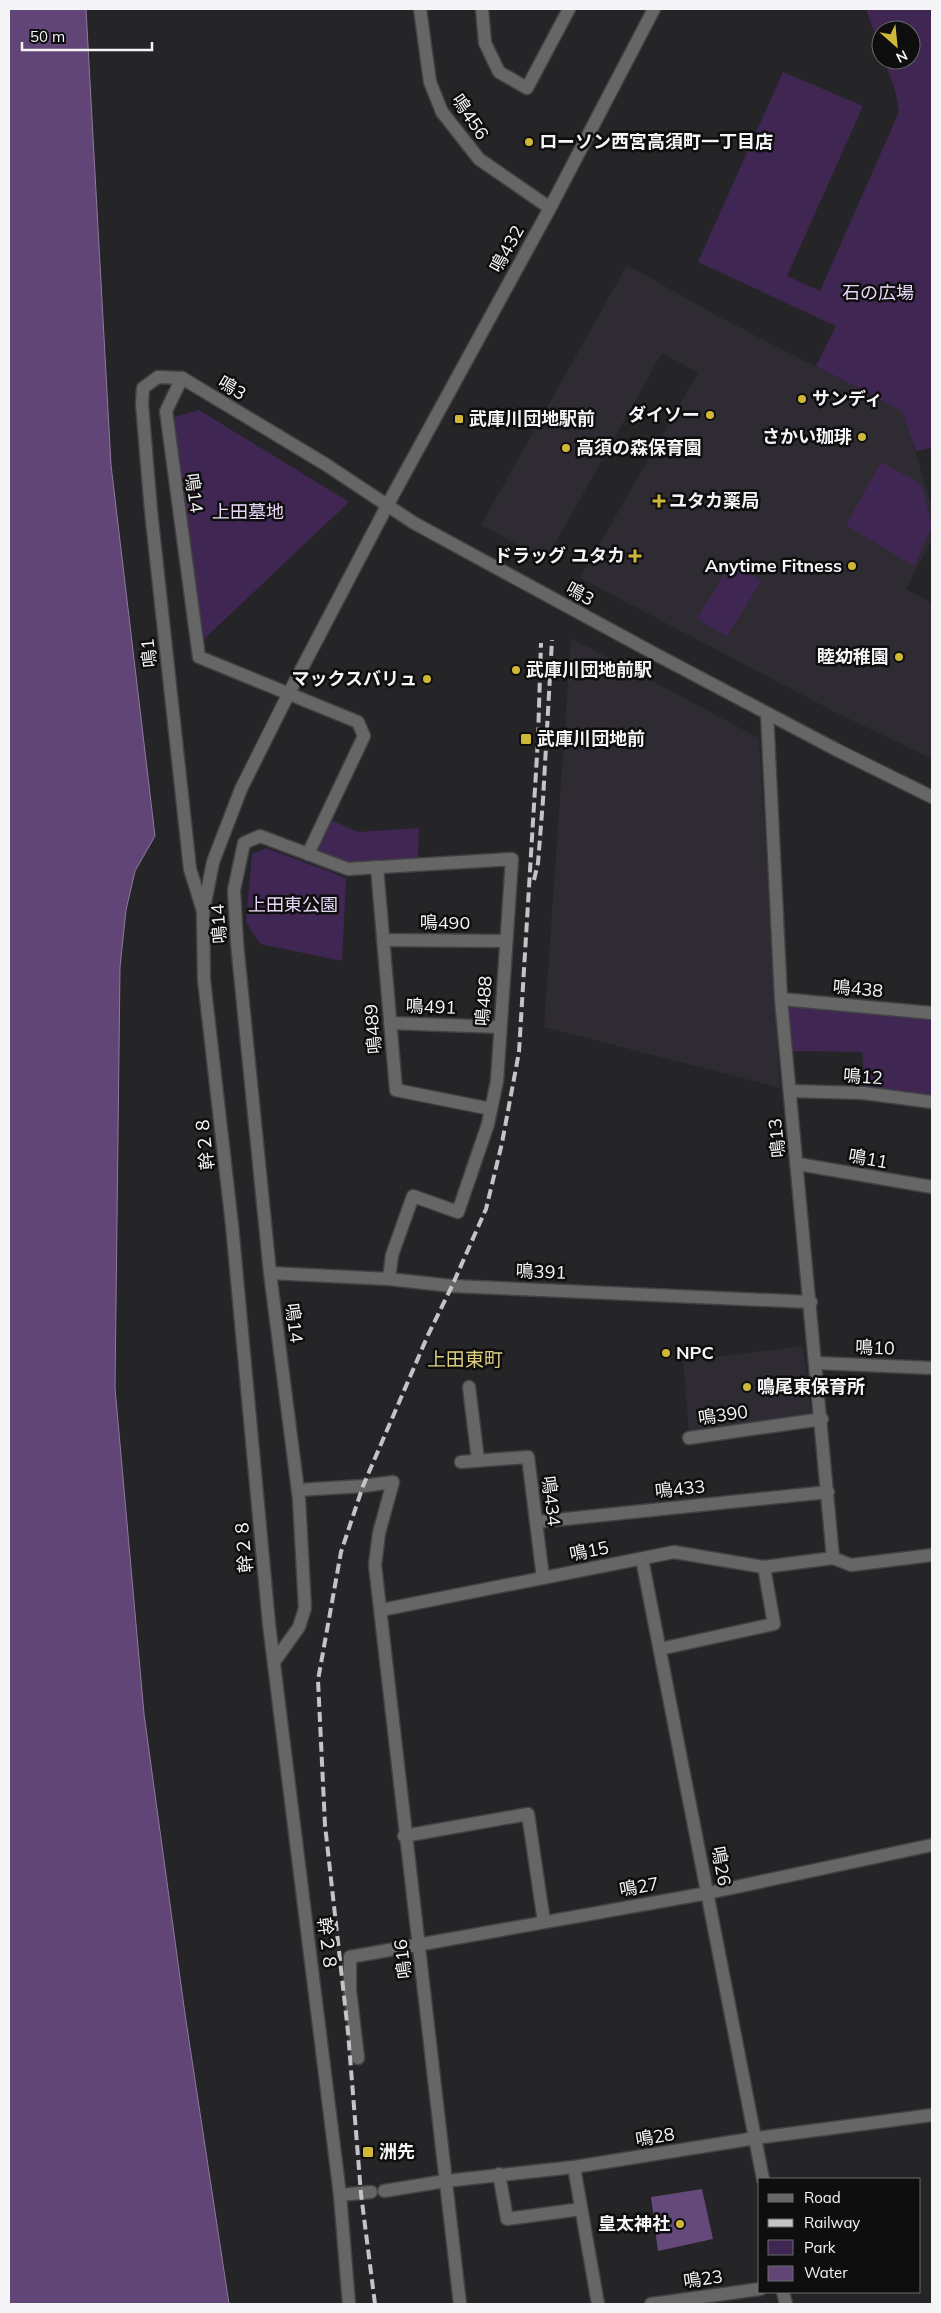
<svg xmlns="http://www.w3.org/2000/svg" width="941" height="2313" viewBox="0 0 941 2313" font-family="Mulish,'Noto Sans JP',sans-serif">
	<style>
		.built { fill: #2f2b33 }
		.green { fill: #402753 }
		.forest { fill: #64497a }
		.water { fill: #614576; stroke: #8d7a9c }
		.lines { fill: none; stroke-linecap: round; stroke-linejoin: round }
		.minor-casing { stroke: #424144; stroke-width: 15 }
		.minor { stroke: #666667; stroke-width: 12 }
		.rail { stroke: #c4c3c6; stroke-width: 4; stroke-dasharray: 10 5; stroke-linecap: butt }
		.poi-dot { fill: #cfb837; stroke: #0e0e0f; stroke-width: 2 }
		.labels { text-anchor: middle; stroke-width: 5; stroke-linejoin: round; paint-order: stroke }
		.street-label { font-size: 18px; fill: #f5f4f6; stroke: #0e0e0f }
		.poi-label { font-size: 18px; font-weight: bold; fill: #f5f4f6; stroke: #0e0e0f; text-anchor: start }
		.park-label { font-size: 18px; fill: #e7d6f5; stroke: #0e0e0f }
		.neighbourhood-label { font-size: 19px; fill: #ddce80; stroke: #0e0e0f }
	</style>
	<rect width="100%" height="100%" fill="#252427"/>
	<!-- built -->
	<g class="built">
		<polygon points="627,265 727,321 903,411 932,507 932,539 906,589 932,603 932,759 835,712 580,578 698,373 662,353 546,560 481,525"/>
		<polygon points="571,638 759,738 780,1088 544,1027"/>
		<polygon points="803,1346 811,1414 689,1432 683,1361"/>
	</g>
	<!-- green -->
	<g class="green">
		<polygon points="866,9 932,9 932,448 916,451 902,411 816,366 836,326 698,262 783,72 863,106 787,276 820,291 899,112 895,90 884,60 911,60 911,30 881,30 881,51"/>
		<polygon points="199,410 349,502 203,640 172,418"/>
		<polygon points="881,462 921,484 932,526 914,566 846,525"/>
		<polygon points="731,563 761,581 727,636 697,619"/>
		<polygon points="331,820 358,832 419,828 418,858 347,864 317,851"/>
		<polygon points="266,848 346,878 342,961 260,944 246,922 252,854"/>
		<polygon points="787,1005 932,1019 932,1097 865,1087 862,1052 792,1051"/>
	</g>
	<!-- forest -->
	<polygon class="forest" points="702,2189 713,2239 658,2251 651,2197"/>
	<!-- water -->
	<polygon class="water" points="9,9 86,9 111,465 155,836 135,871 126,910 120,967 115,1388 144,1714 185,2014 229,2304 9,2304"/>
	<g class="lines">
		<!-- minor casing -->
		<g class="minor-casing">
			<g id="minor">
				<polyline points="420,9 430,82 442,112 479,159 550,208"/>
				<polyline points="482,9 485,43 499,72 527,88 569,9"/>
				<polyline points="182,378 166,411 199,657 358,722 364,736 308,854"/>
				<polyline points="767,713 781,999 833,1558"/>
				<polyline points="377,867 396,1090 491,1109"/>
				<polyline points="203,911 190,869 151,511 142,404 143,388 158,377 182,378 325,464 414,523 657,655 837,750 932,797"/>
				<polyline points="383,940 506,941"/>
				<polyline points="781,999 932,1013"/>
				<polyline points="390,1023 500,1027"/>
				<polyline points="791,1091 863,1093 932,1102"/>
				<polyline points="798,1164 932,1187"/>
				<polyline points="270,1273 389,1279 452,1286 811,1302"/>
				<polyline points="817,1363 932,1368"/>
				<polyline points="469,1387 478,1460"/>
				<polyline points="689,1438 822,1419"/>
				<polyline points="461,1462 528,1457 543,1578"/>
				<polyline points="298,1490 363,1486 393,1482 379,1533 375,1565 460,2304"/>
				<polyline points="536,1522 828,1492"/>
				<polyline points="642,1559 763,2179"/>
				<polyline points="381,1610 674,1552 764,1567 833,1558 851,1565 932,1555"/>
				<polyline points="660,1649 774,1624 764,1567"/>
				<polyline points="274,1662 299,1627 305,1608 299,1499 270,1273 237,943 234,890 244,843 260,836 348,869 512,859 497,1081 488,1124 458,1212 413,1196 392,1255 389,1279"/>
				<polyline points="404,1836 528,1814 544,1922"/>
				<polyline points="358,2058 350,1990 350,1957 708,1893 932,1845"/>
				<polyline points="574,2167 598,2304"/>
				<polyline points="499,2174 507,2219 581,2209"/>
				<polyline points="384,2191 445,2181 574,2167 756,2138 932,2115"/>
				<polyline points="340,2195 371,2192"/>
				<polyline points="783,2292 786,2304"/>
				<polyline points="349,2304 340,2195 269,1624 232,1225 204,980 203,913 213,862 241,789 289,693 388,504 550,208 654,9"/>
				<polyline points="651,2304 760,2289"/>
			</g>
		</g>
		<!-- minor -->
		<use href="#minor" class="minor"/>
		<!-- rail -->
		<g class="rail">
			<polyline points="534,880 538,863 543,800 552,640"/>
			<polyline points="375,2304 361,2194 348,2032 325,1825 318,1680 341,1552 363,1486 428,1335 452,1286 486,1209 502,1143 519,1052 538,739 541,643"/>
		</g>
	</g>
	<!-- markers -->
	<g class="poi-dot">
		<circle cx="529" cy="142" r="5"/>
		<circle cx="802" cy="399" r="5"/>
		<circle cx="710" cy="415" r="5"/>
		<rect x="454" y="414" width="10" height="10" rx="2.5"/>
		<circle cx="862" cy="437" r="5"/>
		<circle cx="566" cy="448" r="5"/>
		<path d="M656.5 493.5h5v5h5v5h-5v5h-5v-5h-5v-5h5z"/>
		<path d="M632.5 548.5h5v5h5v5h-5v5h-5v-5h-5v-5h5z"/>
		<circle cx="852" cy="566" r="5"/>
		<circle cx="899" cy="657" r="5"/>
		<circle cx="516" cy="670" r="5"/>
		<circle cx="427" cy="679" r="5"/>
		<rect x="520" y="733" width="12" height="12" rx="2.5"/>
		<circle cx="666" cy="1353" r="5"/>
		<circle cx="747" cy="1387" r="5"/>
		<rect x="362" y="2146" width="12" height="12" rx="2.5"/>
		<circle cx="680" cy="2224" r="5"/>
	</g>
	<g class="labels">
		<!-- street labels -->
		<g class="street-label">
			<text transform="translate(470 117) rotate(56)" y="6">鳴456</text>
			<text transform="translate(507 249) rotate(-61)" y="6">鳴432</text>
			<text transform="translate(232 388) rotate(31)" y="6">鳴3</text>
			<text transform="translate(194 493) rotate(82)" y="6">鳴14</text>
			<text transform="translate(580 594) rotate(29)" y="6">鳴3</text>
			<text transform="translate(149 653) rotate(-96)" y="6">鳴1</text>
			<text x="445" y="929">鳴490</text>
			<text transform="translate(219 924) rotate(-94)" y="6">鳴14</text>
			<text transform="translate(858 989) rotate(5)" y="6">鳴438</text>
			<text transform="translate(484 1001) rotate(-86)" y="6">鳴488</text>
			<text transform="translate(431 1007) rotate(2)" y="6">鳴491</text>
			<text transform="translate(373 1029) rotate(-95)" y="6">鳴489</text>
			<text transform="translate(863 1077) rotate(4)" y="6">鳴12</text>
			<text transform="translate(777 1138) rotate(-96)" y="6">鳴13</text>
			<text transform="translate(205 1143) rotate(-96)" y="6">幹２８</text>
			<text transform="translate(868 1159) rotate(10)" y="6">鳴11</text>
			<text transform="translate(541 1272) rotate(2)" y="6">鳴391</text>
			<text transform="translate(294 1323) rotate(83)" y="6">鳴14</text>
			<text transform="translate(875 1348) rotate(2)" y="6">鳴10</text>
			<text transform="translate(723 1415) rotate(-8)" y="6">鳴390</text>
			<text transform="translate(680 1489) rotate(-6)" y="6">鳴433</text>
			<text transform="translate(551 1501) rotate(83)" y="6">鳴434</text>
			<text transform="translate(244 1546) rotate(-95)" y="6">幹２８</text>
			<text transform="translate(589 1551) rotate(-11)" y="6">鳴15</text>
			<text transform="translate(721 1866) rotate(80)" y="6">鳴26</text>
			<text transform="translate(639 1887) rotate(-10)" y="6">鳴27</text>
			<text transform="translate(327 1944) rotate(83)" y="6">幹２８</text>
			<text transform="translate(403 1959) rotate(-97)" y="6">鳴16</text>
			<text transform="translate(655 2137) rotate(-9)" y="6">鳴28</text>
			<text transform="translate(703 2279) rotate(-8)" y="6">鳴23</text>
		</g>
		<!-- poi labels -->
		<g class="poi-label">
			<text x="539" y="148">ローソン西宮高須町一丁目店</text>
			<text x="812" y="405">サンディ</text>
			<text x="700" y="421" text-anchor="end">ダイソー</text>
			<text x="469" y="425">武庫川団地駅前</text>
			<text x="852" y="443" text-anchor="end">さかい珈琲</text>
			<text x="576" y="454">高須の森保育園</text>
			<text x="669" y="507">ユタカ薬局</text>
			<text x="625" y="562" text-anchor="end">ドラッグ ユタカ</text>
			<text x="842" y="572" text-anchor="end">Anytime Fitness</text>
			<text x="889" y="663" text-anchor="end">睦幼稚園</text>
			<text x="526" y="676">武庫川団地前駅</text>
			<text x="417" y="685" text-anchor="end">マックスバリュ</text>
			<text x="537" y="745">武庫川団地前</text>
			<text x="676" y="1359">NPC</text>
			<text x="757" y="1393">鳴尾東保育所</text>
			<text x="379" y="2158">洲先</text>
			<text x="670" y="2230" text-anchor="end">皇太神社</text>
		</g>
		<!-- park labels -->
		<g class="park-label">
			<text x="878" y="299">石の広場</text>
			<text x="248" y="518">上田墓地</text>
			<text x="293" y="911">上田東公園</text>
		</g>
		<!-- neighbourhood labels -->
		<g class="neighbourhood-label">
			<text x="465" y="1366">上田東町</text>
		</g>
	</g>
	<!-- border -->
	<rect width="941" height="2313" fill="none" stroke="#f5f4f6" stroke-width="20"/>
	<!-- legend -->
	<rect x="758" y="2178" width="162" height="115" fill="#0e0e0f" stroke="#6a6a6b"/>
	<rect x="768" y="2194" width="25" height="8" fill="#666667" stroke="#6a6a6b"/>
	<text x="804" y="2203" font-size="15" fill="#f5f4f6">Road</text>
	<rect x="768" y="2219" width="25" height="8" fill="#c4c3c6" stroke="#6a6a6b"/>
	<text x="804" y="2228" font-size="15" fill="#f5f4f6">Railway</text>
	<rect x="768" y="2240" width="25" height="15" fill="#402753" stroke="#6a6a6b"/>
	<text x="804" y="2253" font-size="15" fill="#f5f4f6">Park</text>
	<rect x="768" y="2266" width="25" height="15" fill="#614576" stroke="#6a6a6b"/>
	<text x="804" y="2278" font-size="15" fill="#f5f4f6">Water</text>
	<!-- north arrow -->
	<g transform="translate(896 45) rotate(153)"><circle r="24" fill="#0e0e0f" stroke="#6a6a6b"/>
	<path d="M0-4L9 19L0 12L-9 19Z" fill="#cfb837"/>
	<text y="-8" font-size="14" font-weight="bold" text-anchor="middle" fill="#f5f4f6">N</text>
	</g>
	<!-- scale -->
	<path d="M22 42v8h130v-8" fill="none" stroke="#f5f4f6" stroke-width="2.5"/>
	<text x="30" y="42" font-size="15" fill="#f5f4f6" stroke="#0e0e0f" stroke-width="4" paint-order="stroke">50 m</text>
</svg>
